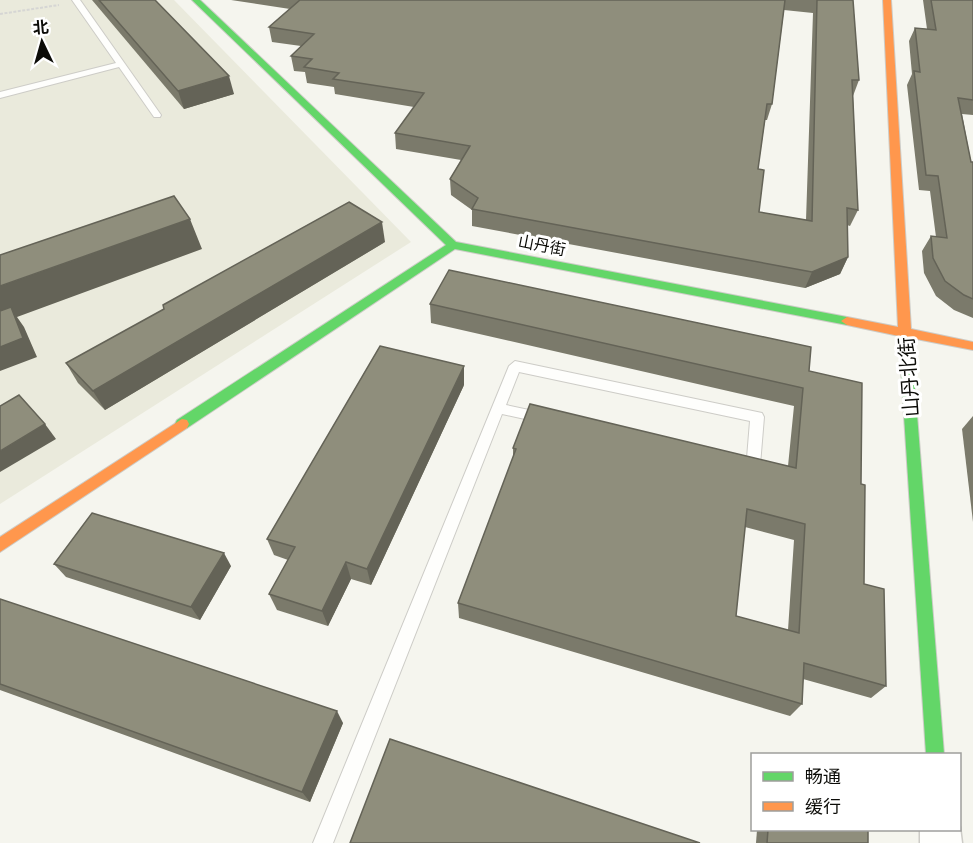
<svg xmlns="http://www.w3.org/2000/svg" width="973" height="843" viewBox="0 0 973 843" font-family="Helvetica,'Noto Sans SC',sans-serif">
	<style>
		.built { fill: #eaeadc }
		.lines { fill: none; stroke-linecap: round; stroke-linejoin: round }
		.lane-casing { stroke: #cdccc7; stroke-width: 2 }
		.street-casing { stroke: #cdccc7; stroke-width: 3 }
		.fast-casing { stroke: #cdccc7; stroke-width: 2 }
		.slow-casing { stroke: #cdccc7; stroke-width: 2 }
		.path { stroke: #d6d6d4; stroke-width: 2; stroke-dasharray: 3 1.5; stroke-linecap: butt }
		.lane { fill: #fefefc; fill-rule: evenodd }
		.street { fill: #fefefc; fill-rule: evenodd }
		.fast { fill: #63d668; fill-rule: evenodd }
		.slow { fill: #ff974d; fill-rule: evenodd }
		.wall { fill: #7b7a6b; fill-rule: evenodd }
		.shaded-wall { fill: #646357 }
		.building { fill: #8f8e7c; stroke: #646357; stroke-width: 1.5; fill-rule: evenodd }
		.labels { text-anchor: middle; stroke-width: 6; stroke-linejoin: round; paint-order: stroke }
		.far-street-label { font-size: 16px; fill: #0c0c08; stroke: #fff }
		.street-label { font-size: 20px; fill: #0c0c08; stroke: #fff }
	</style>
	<rect width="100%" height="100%" fill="#f5f5ee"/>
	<!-- built -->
	<polygon class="built" points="0,0 174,0 411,242 0,504"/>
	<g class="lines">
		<!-- lane casing -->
		<g class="lane-casing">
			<g id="lane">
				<polygon points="72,0 80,0 161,115 160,117 154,117 119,67 0,98 0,92 116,63"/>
				<polygon points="515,361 762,413 764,417 760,465 758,469 753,471 738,467 736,463 738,459 747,458 750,421 519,372 506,405 543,413 548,414 550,418 548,422 543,423 502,414 333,843 313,843 509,366"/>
			</g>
		</g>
		<!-- street casing -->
		<g class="street-casing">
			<polygon id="street" points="960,827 962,843 920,843 920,830 960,830"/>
		</g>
		<!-- fast casing -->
		<g class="fast-casing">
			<g id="fast">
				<polygon points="192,0 200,0 456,242 847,317 853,321 847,325 455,249 187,428 177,428 175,424 177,420 446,245"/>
				<polygon points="905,335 911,339 944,754 926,754 899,339"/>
			</g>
		</g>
		<!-- slow casing -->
		<g class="slow-casing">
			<g id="slow">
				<polygon points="883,0 891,0 911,329 973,342 973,350 911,338 909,342 901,342 899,336 847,325 841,321 847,317 898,327"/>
				<polygon points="182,419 187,420 189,424 187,428 0,552 0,537"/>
			</g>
		</g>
		<!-- path -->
		<polyline class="path" points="0,14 59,5"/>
		<!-- lane -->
		<use href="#lane" class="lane"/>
		<!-- street -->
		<use href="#street" class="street"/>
		<!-- fast -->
		<use href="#fast" class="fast"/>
		<!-- slow -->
		<use href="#slow" class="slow"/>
	</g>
	<!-- wall -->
	<g class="wall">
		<polygon points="92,0 155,0 234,94 184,109"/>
		<path d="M231 0H853L859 80 853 96 858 210 850 226 847 225 848 257 840 274 805 288 472 226V210L451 195 450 179 461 160 396 149 395 133 414 107 335 94 334 87 307 83 305 72 294 71 291 56 301 46 272 42 269 27 290 9ZM784 10 813 13 806 220 759 212 758 169 765 120H767L772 104Z"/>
		<polygon points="923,0 973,0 973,115 962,114 971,162 973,162 973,318 954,310 936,296 924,273 922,251 931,236 936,237 930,191 919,190 907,85 912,74 909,41 915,28 927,29"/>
		<polygon points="385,242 105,410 78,383 66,363"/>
		<path d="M430 304 809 371 861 484 864 584 886 686 871 698 803 679 802 704 790 716 459 618 458 603 513 458V448L788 466 794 406 431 323ZM745 527 794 540 788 630 736 616Z"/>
		<polygon points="464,385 371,585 351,579 328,626 277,610 269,594 288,560 274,555 267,539"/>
		<polygon points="973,416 973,522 962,429"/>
		<polygon points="54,564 231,566 200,620 66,577"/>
		<polygon points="0,599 343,723 310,802 0,690"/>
		<polygon points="757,830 868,830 868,843 756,843"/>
	</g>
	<!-- shaded-wall -->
	<g class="shaded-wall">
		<polygon points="229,76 234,94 184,109 178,91"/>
		<polygon points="190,219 202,249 17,317 24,327 37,357 0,371 0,286"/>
		<polygon points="382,222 385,242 105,410 93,391"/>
		<polygon points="848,257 840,274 805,288 812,272"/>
		<polygon points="464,366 464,385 371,585 367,569"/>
		<polygon points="45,424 56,439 0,472 0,451"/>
		<polygon points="224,553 231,566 200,620 191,607"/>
		<polygon points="346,562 351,579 328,626 322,611"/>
		<polygon points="337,711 343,723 310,802 302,792"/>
	</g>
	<!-- building -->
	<g class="building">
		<polygon points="99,0 155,0 229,76 178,91"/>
		<polygon points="300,0 785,0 772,104 767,104 758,169 764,170 759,212 812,221 817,0 853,0 859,80 852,80 858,210 847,208 848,257 812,272 472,209 478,198 450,179 470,146 395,133 424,93 333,79 339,73 304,67 312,59 291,56 314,34 269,27"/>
		<polygon points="931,0 973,0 973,100 958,98 971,162 973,162 973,299 964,295 945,281 933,258 931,236 947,238 938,176 926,175 914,71 920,72 915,28 936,30"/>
		<polygon points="174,196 190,219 0,286 0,255"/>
		<polygon points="349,202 382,222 93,391 66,363 164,309 163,305"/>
		<path d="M449 270 811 347 809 371 862 383 861 484 865 485 864 584 884 589 886 686 804 663 802 704 458 603 516 449 513 448 530 404 796 468 803 388 430 304ZM747 509 805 524 799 633 736 616Z"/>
		<polygon points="11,307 23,338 0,347 0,311"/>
		<polygon points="380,346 464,366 367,569 346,562 322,611 269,594 295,547 267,539"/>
		<polygon points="19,395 45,424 0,451 0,406"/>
		<polygon points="92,513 224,553 191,607 54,564"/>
		<polygon points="0,599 337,711 302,792 0,684"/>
		<polygon points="390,739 700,843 350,843"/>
		<polygon points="768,830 868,830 868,843 767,843"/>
	</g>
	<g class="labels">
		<!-- far-street labels -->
		<g class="far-street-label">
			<text transform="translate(542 245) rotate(11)" y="6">山丹街</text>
		</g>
		<!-- street labels -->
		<g class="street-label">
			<text transform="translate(909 377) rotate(-94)" y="7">山丹北街</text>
		</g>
	</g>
	<!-- legend -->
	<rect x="751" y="753" width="210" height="78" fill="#ffffff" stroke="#9e9e9c" stroke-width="1.5"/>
	<rect x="763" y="772" width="30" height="9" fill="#63d668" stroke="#9e9e9c" stroke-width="1.5"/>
	<text x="805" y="783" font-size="18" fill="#0c0c08">畅通</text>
	<rect x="763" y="802" width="30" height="9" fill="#ff974d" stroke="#9e9e9c" stroke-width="1.5"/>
	<text x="805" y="813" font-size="18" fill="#0c0c08">缓行</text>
	<!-- north arrow -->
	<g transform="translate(42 42) rotate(355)" stroke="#ffffff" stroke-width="4.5" paint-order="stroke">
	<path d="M0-4.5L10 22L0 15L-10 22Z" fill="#0c0c08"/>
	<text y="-9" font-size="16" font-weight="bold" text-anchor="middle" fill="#0c0c08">北</text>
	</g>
</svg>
